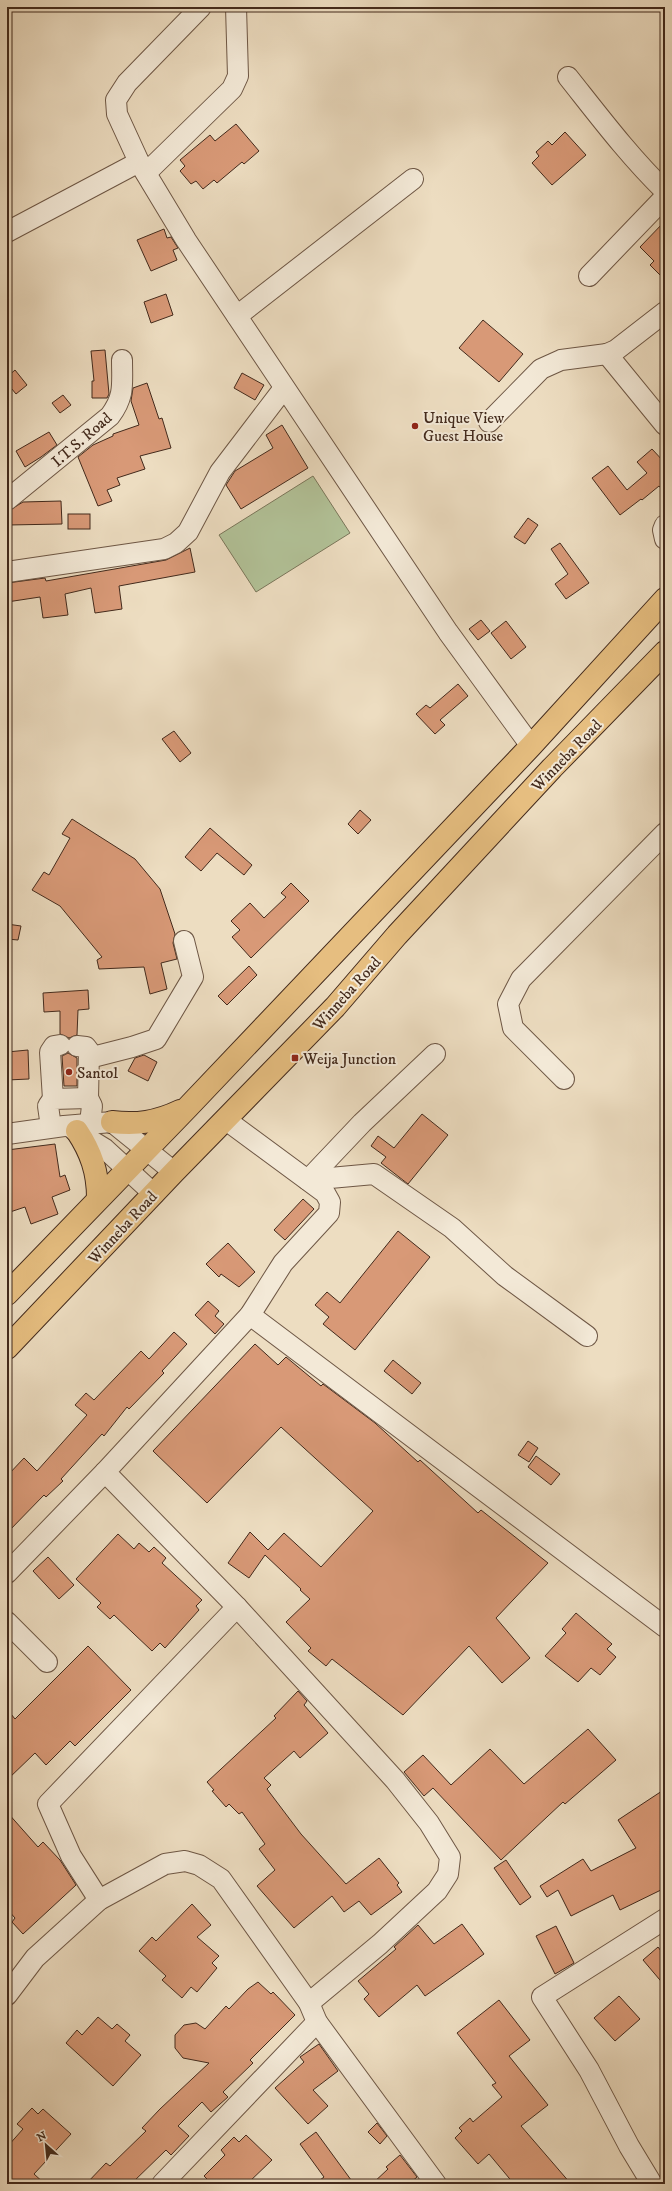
<svg xmlns="http://www.w3.org/2000/svg" width="672" height="2191" viewBox="0 0 672 2191" font-family="'IM FELL DW Pica',serif">
	<style>
		.green { fill: #b2c298; stroke: #7a765a }
		.building { fill: #d89977; stroke: #432a1c }
		.lines { fill: none; stroke-linecap: round; stroke-linejoin: round }
		.minor-casing { stroke: #6e5745; stroke-width: 22 }
		.highway-casing { stroke: #432a1c; stroke-width: 24 }
		.minor { stroke: #f3e9d7; stroke-width: 20 }
		.highway { stroke: #e6be80; stroke-width: 22 }
		.poi-dot { fill: #8f2418; stroke: #f3e9d7; stroke-width: 1.5 }
		.labels { text-anchor: middle; stroke-width: 4; stroke-linejoin: round; paint-order: stroke }
		.poi-label { font-size: 16px; fill: #432a1c; stroke: #f3e9d7; text-anchor: start }
		.street-label { font-size: 16px; fill: #432a1c; stroke: #f3e9d7 }
	</style>
	<rect width="100%" height="100%" fill="#edddc1"/>
	<filter id="stains"><feTurbulence type="fractalNoise" baseFrequency=".005" numOctaves="4"/><feColorMatrix values="0 0 0 0 .2 0 0 0 0 .09 0 0 0 0 .02 0 0 0 .5 -.17"/></filter>
	<radialGradient id="worn" r=".72"><stop offset=".6" stop-color="#630" stop-opacity="0"/><stop offset="1" stop-color="#630" stop-opacity=".3"/></radialGradient>
	<!-- green -->
	<polygon class="green" points="313,476 350,533 256,592 219,535"/>
	<!-- building -->
	<g class="building">
		<polygon points="236,124 259,151 244,164 242,162 217,183 214,180 203,189 196,181 191,184 180,171 185,166 180,160 210,135 215,141"/>
		<polygon points="565,132 586,155 552,185 532,163 539,156 536,152 548,141 552,145"/>
		<polygon points="665,221 665,280 650,265 654,261 640,247"/>
		<polygon points="164,229 167,238 171,237 178,248 173,250 177,260 151,271 137,240"/>
		<polygon points="166,294 173,315 151,323 144,302"/>
		<polygon points="483,320 523,354 499,382 459,348"/>
		<polygon points="105,350 109,394 107,398 92,398 92,381 94,381 91,351"/>
		<polygon points="15,370 27,385 16,394 7,383 7,377"/>
		<polygon points="242,373 264,385 255,400 234,388"/>
		<polygon points="147,383 159,419 162,418 171,448 140,456 145,469 117,478 120,485 107,490 112,501 98,506 78,457 93,445 113,436 113,434 139,425 131,401 133,388"/>
		<polygon points="63,395 71,405 60,413 52,403"/>
		<polygon points="282,425 308,468 241,509 226,485 235,471 273,448 266,435"/>
		<polygon points="49,432 57,445 41,457 25,467 16,451"/>
		<polygon points="652,449 665,463 665,493 659,486 642,500 641,499 620,515 592,478 608,466 627,490 647,473 637,462"/>
		<polygon points="61,501 62,524 8,525 8,511 23,502"/>
		<rect x="68" y="514" width="22" height="15"/>
		<polygon points="528,518 538,525 525,544 514,537"/>
		<polygon points="560,543 589,583 566,599 555,584 568,574 551,549"/>
		<polygon points="190,548 195,572 119,586 122,609 95,613 91,588 65,594 68,615 43,618 40,597 7,602 7,583 45,578 46,581 166,560"/>
		<polygon points="481,620 490,631 478,640 469,629"/>
		<polygon points="506,621 526,647 511,659 491,633"/>
		<polygon points="458,684 468,696 440,720 445,725 435,734 416,714 426,705 430,708"/>
		<polygon points="174,731 191,753 180,762 162,739"/>
		<polygon points="360,810 371,820 358,834 348,824"/>
		<polygon points="72,819 135,859 160,889 175,934 173,943 177,959 161,963 167,989 150,994 144,967 99,969 97,960 102,957 60,906 32,890 44,872 49,875 70,838 62,834"/>
		<polygon points="210,828 252,865 244,875 217,853 201,871 185,857"/>
		<polygon points="291,883 309,901 251,958 232,937 240,930 231,921 250,903 264,918 286,897 281,893"/>
		<polygon points="7,924 21,926 18,940 7,939"/>
		<polygon points="249,966 257,975 227,1005 218,996"/>
		<polygon points="88,990 89,1009 78,1010 77,1035 69,1038 60,1034 60,1011 44,1012 43,993"/>
		<polygon points="28,1050 29,1079 7,1080 7,1052"/>
		<polygon points="68,1053 77,1058 77,1086 64,1086 62,1056"/>
		<polygon points="144,1055 157,1062 148,1081 128,1071 135,1058"/>
		<polygon points="422,1114 448,1135 408,1184 381,1163 386,1157 371,1146 378,1136 394,1148"/>
		<polygon points="55,1144 60,1177 65,1175 70,1190 52,1197 58,1214 31,1224 25,1207 7,1213 7,1150"/>
		<polygon points="303,1199 314,1209 285,1240 274,1230"/>
		<polygon points="398,1231 430,1257 355,1350 323,1324 329,1317 315,1305 327,1292 340,1303"/>
		<polygon points="228,1243 255,1272 239,1287 221,1274 219,1277 206,1264"/>
		<polygon points="208,1301 219,1311 215,1316 224,1324 215,1334 195,1315"/>
		<polygon points="174,1332 187,1344 162,1371 164,1373 129,1409 127,1407 104,1436 102,1434 61,1479 63,1481 46,1497 44,1495 7,1533 7,1476 24,1458 37,1471 87,1415 75,1405 86,1393 94,1400 141,1351 149,1359"/>
		<polygon points="255,1344 278,1365 286,1357 321,1386 323,1384 375,1423 418,1462 420,1460 478,1513 481,1510 548,1563 496,1618 530,1658 502,1683 469,1646 403,1715 332,1659 326,1666 308,1651 311,1648 286,1622 310,1599 300,1590 301,1589 265,1555 249,1578 228,1563 250,1532 268,1550 284,1533 321,1567 373,1511 281,1427 207,1503 153,1451"/>
		<polygon points="393,1360 421,1383 412,1394 384,1371"/>
		<polygon points="528,1441 538,1448 529,1462 518,1455"/>
		<polygon points="536,1456 560,1474 551,1485 528,1467"/>
		<polygon points="118,1534 134,1549 139,1543 149,1552 154,1547 166,1558 162,1563 202,1600 196,1606 199,1610 165,1648 160,1643 152,1651 114,1615 110,1619 97,1607 101,1603 76,1579"/>
		<polygon points="48,1557 74,1585 59,1599 33,1571"/>
		<polygon points="576,1613 612,1644 607,1649 616,1657 600,1675 591,1668 578,1682 545,1656 566,1633 562,1629"/>
		<polygon points="88,1646 131,1690 75,1746 70,1741 46,1765 35,1753 7,1780 7,1709 15,1719"/>
		<polygon points="298,1691 307,1701 304,1705 328,1733 300,1758 294,1751 264,1778 271,1785 267,1789 301,1834 346,1884 379,1858 399,1883 397,1885 402,1892 371,1915 359,1901 344,1912 332,1896 294,1928 257,1886 275,1870 259,1849 265,1844 242,1812 239,1814 229,1804 226,1807 212,1791 214,1790 207,1782 276,1718 274,1716"/>
		<polygon points="588,1729 616,1760 565,1804 563,1802 501,1860 433,1788 424,1796 404,1772 423,1755 451,1785 490,1749 524,1784"/>
		<polygon points="665,1789 665,1888 620,1910 613,1895 571,1916 558,1890 547,1897 540,1886 583,1859 591,1871 636,1848 618,1820"/>
		<polygon points="7,1812 38,1847 43,1842 60,1860 76,1885 23,1934 12,1922 15,1918 7,1909"/>
		<polygon points="506,1860 531,1897 520,1905 494,1868"/>
		<polygon points="192,1904 211,1925 197,1937 219,1956 212,1963 217,1968 197,1992 191,1987 182,1998 162,1980 166,1976 139,1951 152,1937 156,1941"/>
		<polygon points="462,1924 484,1954 425,1996 417,1985 379,2017 364,1999 369,1994 358,1981 396,1949 394,1947 418,1925 434,1944"/>
		<polygon points="556,1926 574,1963 555,1974 536,1936"/>
		<polygon points="658,1947 665,1956 665,1986 643,1960"/>
		<polygon points="258,1982 271,1994 273,1992 295,2015 250,2060 253,2063 223,2092 228,2097 211,2112 202,2102 178,2126 189,2136 171,2155 166,2150 131,2184 86,2184 106,2163 110,2166 146,2131 142,2128 160,2109 209,2063 183,2058 175,2048 175,2035 184,2025 196,2023 205,2029 226,2006 229,2009 248,1989"/>
		<polygon points="619,1996 640,2019 615,2041 594,2018"/>
		<polygon points="499,2000 530,2040 509,2056 548,2105 521,2126 571,2184 514,2184 489,2154 478,2164 455,2138 462,2131 459,2128 470,2118 473,2122 502,2097 492,2085 496,2083 457,2033"/>
		<polygon points="98,2017 112,2029 117,2024 130,2035 125,2041 141,2055 113,2086 66,2043 77,2030 82,2035"/>
		<polygon points="319,2044 338,2071 313,2090 328,2106 308,2124 275,2088 304,2062 300,2057"/>
		<polygon points="32,2108 38,2114 43,2109 71,2134 34,2174 45,2184 17,2184 7,2175 7,2147 23,2129 17,2124"/>
		<polygon points="377,2123 387,2136 380,2144 368,2132"/>
		<polygon points="316,2132 354,2184 315,2184 324,2177 300,2144"/>
		<polygon points="246,2135 272,2160 247,2184 212,2184 204,2176 225,2155 221,2150 234,2137 239,2142"/>
		<polygon points="400,2155 417,2177 409,2184 372,2184 388,2169 386,2167"/>
	</g>
	<g class="lines">
		<!-- minor casing -->
		<g class="minor-casing">
			<g id="minor">
				<polyline points="201,7 127,83 116,100 117,114 139,162 186,240 448,632 531,746"/>
				<path d="M568 77C599 116 629 156 665 191"/>
				<polyline points="146,173 232,89 238,76 236,7"/>
				<polyline points="7,232 139,162"/>
				<polyline points="589,276 665,197"/>
				<polyline points="237,316 413,179"/>
				<polyline points="607,354 665,425"/>
				<polyline points="489,422 541,369 561,360 607,354 616,350 665,312"/>
				<path d="M7 500 110 416C125 396 122 384 122 360"/>
				<polyline points="665,525 663,530 665,539"/>
				<polyline points="7,572 164,549 176,543 188,532 220,472 284,388"/>
				<polyline points="77,1046 86,1047 89,1051 88,1098"/>
				<polyline points="89,1058 132,1047 156,1039 193,977 184,941"/>
				<polyline points="564,1079 513,1028 508,1004 521,979 665,833"/>
				<polyline points="53,1099 50,1052 54,1046 60,1045"/>
				<polyline points="226,1120 325,1193 330,1202 329,1213 283,1263 250,1315 105,1472 237,1607 395,1780 429,1823 450,1857 448,1874 437,1891 380,1944 309,2003"/>
				<polyline points="51,1127 48,1106 53,1099 88,1098 92,1106 90,1123"/>
				<polyline points="74,1130 105,1149 154,1194"/>
				<polyline points="7,1134 64,1126 112,1122 174,1172"/>
				<polyline points="308,1180 374,1174 452,1228 505,1276 587,1336"/>
				<polyline points="308,1180 362,1123 435,1054"/>
				<polyline points="250,1315 665,1627"/>
				<polyline points="7,1573 105,1472"/>
				<polyline points="7,1622 47,1662"/>
				<polyline points="99,1900 71,1856 48,1804 237,1607"/>
				<polyline points="7,1995 35,1958 99,1900 165,1864 185,1861 199,1865 221,1879 309,2003 317,2022 436,2184"/>
				<polyline points="162,2184 317,2022"/>
				<polyline points="652,2184 629,2146 589,2070 542,1997 665,1919"/>
			</g>
		</g>
		<!-- highway casing -->
		<g class="highway-casing">
			<g id="highway">
				<path d="M112 1122C137 1125 157 1122 180 1111"/>
				<path d="M77 1131C91 1152 98 1172 98 1198"/>
				<polyline points="7,1294 188,1107 531,746 665,599"/>
				<polyline points="7,1348 174,1172 335,1007 397,935 552,768 665,652"/>
			</g>
		</g>
		<!-- minor -->
		<use href="#minor" class="minor"/>
		<!-- highway -->
		<use href="#highway" class="highway"/>
	</g>
	<!-- markers -->
	<g class="poi-dot">
		<circle cx="415" cy="426" r="4"/>
		<rect x="291" y="1054" width="8" height="8" rx="2"/>
		<circle cx="69" cy="1072" r="4"/>
	</g>
	<g class="labels">
		<!-- poi labels -->
		<g class="poi-label">
			<text x="423" y="423">Unique View<tspan x="423" dy="18">Guest House</tspan></text>
			<text x="303" y="1064">Weija Junction</text>
			<text x="77" y="1078">Santol</text>
		</g>
		<!-- street labels -->
		<g class="street-label">
			<text transform="translate(81 439) rotate(-41)" y="6">I.T.S. Road</text>
			<text transform="translate(566 755) rotate(-46)" y="6">Winneba Road</text>
			<text transform="translate(346 993) rotate(-48)" y="6">Winneba Road</text>
			<text transform="translate(122 1227) rotate(-47)" y="6">Winneba Road</text>
		</g>
	</g>
	<!-- margin -->
	<rect width="672" height="2191" fill="none" stroke="#edddc1" stroke-width="24"/>
	<rect x="8" y="8" width="656" height="2175" fill="none" stroke="#432a1c" stroke-width="2"/>
	<rect x="12" y="12" width="648" height="2167" fill="none" stroke="#432a1c"/>
	<!-- north arrow -->
	<g transform="translate(46 2145) rotate(333)" stroke="#f3e9d7" stroke-width="3" paint-order="stroke">
	<path d="M0-3L7 15L0 10L-7 15Z" fill="#432a1c"/>
	<text y="-6" font-size="11" font-weight="bold" text-anchor="middle" fill="#432a1c">N</text>
	</g>
	<rect width="100%" height="100%" filter="url(#stains)"/>
	<rect width="100%" height="100%" fill="url(#worn)"/>
</svg>
